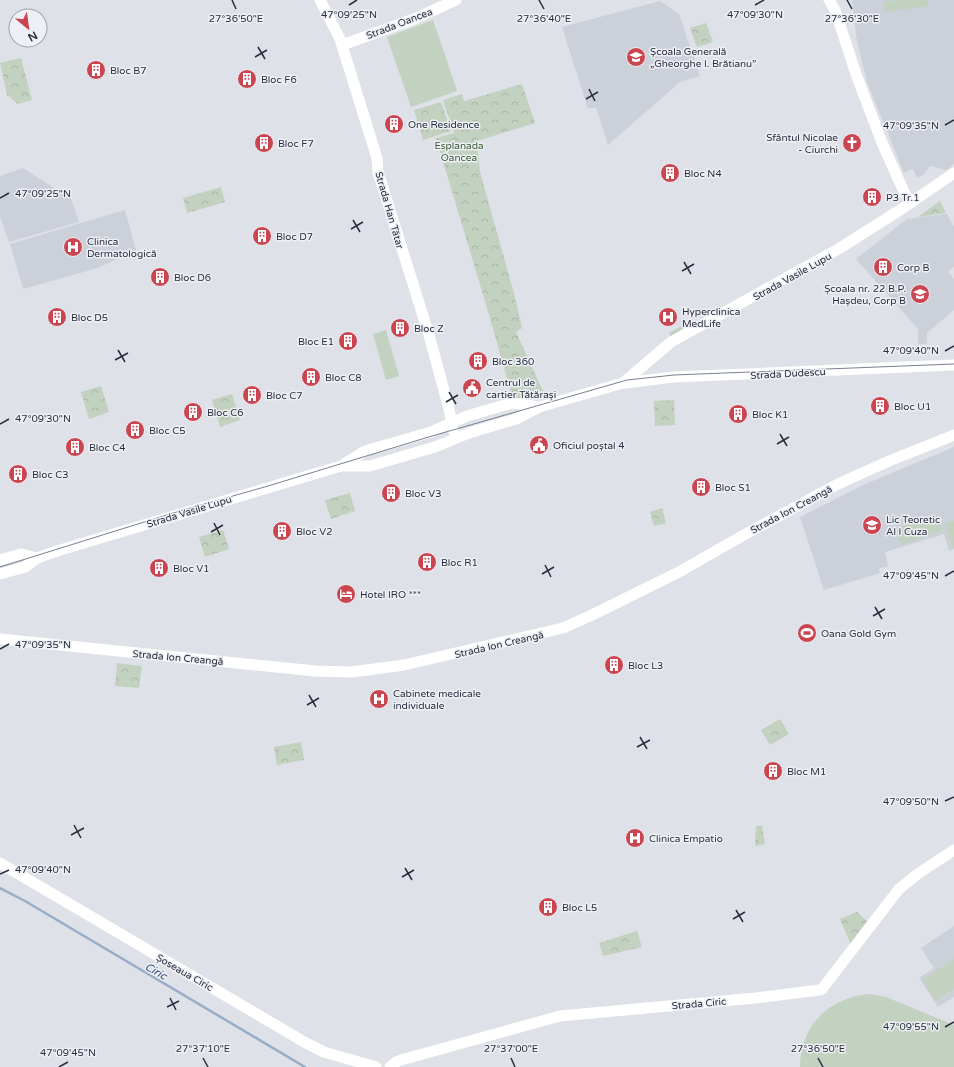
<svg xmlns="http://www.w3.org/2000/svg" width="954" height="1067" viewBox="0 0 954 1067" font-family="'Varela Round',sans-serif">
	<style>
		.built { fill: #ccd0d9 }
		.green { fill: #c3d1c0 }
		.forest { fill: url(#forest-crowns) }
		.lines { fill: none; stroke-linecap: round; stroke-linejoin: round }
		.stream { stroke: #9aadc7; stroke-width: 2.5 }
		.secondary { stroke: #fff; stroke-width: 11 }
		.tram { stroke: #788090; stroke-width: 1 }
		.ticks { fill: none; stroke: #282e3e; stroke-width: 1.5 }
		.labels { text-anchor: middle; stroke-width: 3; stroke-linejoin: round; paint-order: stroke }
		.street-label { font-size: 10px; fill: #282e3e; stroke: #eef0f5 }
		.poi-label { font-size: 10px; fill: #282e3e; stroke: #eef0f5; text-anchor: start }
		.park-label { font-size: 10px; fill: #3a5935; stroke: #eef0f5 }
		.water-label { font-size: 11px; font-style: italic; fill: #334a71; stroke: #eef0f5 }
		.ticks-label { font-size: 10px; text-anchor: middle; fill: #282e3e; stroke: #eef0f5; stroke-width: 3; stroke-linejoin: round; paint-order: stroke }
	</style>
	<defs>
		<pattern id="forest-crowns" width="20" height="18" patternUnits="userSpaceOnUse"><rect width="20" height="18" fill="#c3d1c0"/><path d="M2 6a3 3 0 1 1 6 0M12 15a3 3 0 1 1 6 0" fill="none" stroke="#a8b4a6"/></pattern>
	</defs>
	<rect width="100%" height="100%" fill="#dee1e7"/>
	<!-- built -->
	<g class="built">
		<polygon points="852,0 954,0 954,164 946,170 930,166 924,174 917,178 913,169 904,173 867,82 857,42"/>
		<polygon points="660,1 679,14 700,76 680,82 608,145 596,107 588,109 562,27"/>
		<polygon points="23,168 71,199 79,222 9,242 0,217 0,176"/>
		<polygon points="125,210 136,250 98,268 23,289 10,244"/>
		<polygon points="947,214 954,227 954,267 948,271 954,279 954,310 927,333 927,344 918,344 918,329 856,259 907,219"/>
		<polygon points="954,447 954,549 949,551 944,534 885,552 888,567 879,568 880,573 824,590 800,517 863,485"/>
		<polygon points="954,926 954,997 938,1007 919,978 934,968 921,948"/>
	</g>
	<!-- green -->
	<g class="green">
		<polygon points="893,0 928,0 928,6 885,12 884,2 893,1"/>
		<polygon points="433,20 457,91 411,107 387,37"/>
		<polygon points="689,322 691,327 671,338 669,333"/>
		<polygon points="386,330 399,376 386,380 373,334"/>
		<polygon points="937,515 942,531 901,545 895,529"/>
		<polygon points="954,521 954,547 953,547 945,524"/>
		<polygon points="954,959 954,989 936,1001 922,980"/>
		<path d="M870 994 886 997 954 1025V1067H800C800 1025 830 997 870 994Z"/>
	</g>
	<!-- forest -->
	<g class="forest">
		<polygon points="706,23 713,42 697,47 690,28"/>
		<polygon points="21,58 32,100 18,104 7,95 0,63"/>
		<polygon points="522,84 535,123 477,141 480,172 515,297 522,328 516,332 543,391 513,400 490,318 436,138 454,133 443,100 462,94 464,101"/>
		<polygon points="441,102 451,131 423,140 414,110"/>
		<polygon points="221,187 225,202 187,213 183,198"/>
		<polygon points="940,201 946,213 918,217"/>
		<polygon points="101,386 109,412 89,419 81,392"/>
		<polygon points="232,394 240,420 220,427 212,400"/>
		<polygon points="674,400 675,425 655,426 654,401"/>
		<polygon points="350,493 355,511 331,519 325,500"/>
		<polygon points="662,508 666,523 654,526 650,512"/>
		<polygon points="223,530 229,549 205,557 199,537"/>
		<polygon points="117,663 142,666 139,688 115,686"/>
		<polygon points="780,719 789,734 770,745 761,730"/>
		<polygon points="301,742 304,760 277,765 274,747"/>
		<polygon points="756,826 762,826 765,844 755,846"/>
		<polygon points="857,912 870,924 852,947 840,919"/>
		<polygon points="637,931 642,947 603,956 599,943"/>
	</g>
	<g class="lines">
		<!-- stream -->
		<polyline class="stream" points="0,888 25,901 305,1067"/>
		<!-- secondary -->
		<g class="secondary">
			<polyline points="320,0 340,39 377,158 378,172 429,335 449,409 453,430"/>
			<polyline points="829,0 835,10 857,77 883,145 905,194 912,202"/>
			<polyline points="342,45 414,19 456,0"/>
			<polyline points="625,383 674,377 954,365"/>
			<polyline points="341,466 370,466 435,447 469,433 516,419 539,407 623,383 671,342 840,248 900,210 954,173"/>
			<polyline points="0,560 21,554 37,558"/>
			<polyline points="0,574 25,567 37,558 57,551 341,466 365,451 431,432 467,416 512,403 539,407"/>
			<polyline points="0,639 315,671 351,672 404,665 563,628 592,615 679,572 742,536 838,484 889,461 954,435"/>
			<polyline points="0,863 306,1043 324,1052 376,1067"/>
			<polyline points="390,1067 396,1062 401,1060 560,1016 756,998 819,990 822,989 899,889 919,873 954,850"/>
		</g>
		<!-- tram -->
		<polyline class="tram" points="0,567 173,513 268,486 432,436 627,380 674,375 954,364"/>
	</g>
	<!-- ticks -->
	<path class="ticks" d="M232 0 236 9M539 0 544 9M847 0 852 9M349 5 357 0M755 5 764 0M258 47 265 59M255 57 267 50M589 89 595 101M586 99 598 92M945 125 954 120M0 198 9 193M353 220 360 232M351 229 363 222M684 262 691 274M682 271 694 264M118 350 125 362M945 351 954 346M115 360 128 353M449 392 456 404M446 402 458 395M0 424 9 419M780 434 787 446M777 444 789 437M214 523 220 535M211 532 223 525M545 565 551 577M542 574 554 567M945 576 954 571M875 607 882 619M873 616 885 609M0 649 9 644M309 695 316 707M307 705 319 698M640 737 647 749M637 747 650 740M945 801 954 797M74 825 81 838M71 835 84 828M405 868 412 880M0 874 9 870M402 877 414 870M736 910 743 922M733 919 745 912M170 998 176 1010M167 1007 179 1001M945 1027 954 1022M203 1058 208 1067M511 1058 515 1067M818 1058 823 1067M59 1067 68 1062"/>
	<!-- icons -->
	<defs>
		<g id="school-disc" transform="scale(1)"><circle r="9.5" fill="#ca4550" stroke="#eef0f5"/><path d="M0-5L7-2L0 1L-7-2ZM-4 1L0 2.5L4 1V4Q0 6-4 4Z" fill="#fff"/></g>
		<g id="building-disc" transform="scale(1)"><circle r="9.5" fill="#ca4550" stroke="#eef0f5"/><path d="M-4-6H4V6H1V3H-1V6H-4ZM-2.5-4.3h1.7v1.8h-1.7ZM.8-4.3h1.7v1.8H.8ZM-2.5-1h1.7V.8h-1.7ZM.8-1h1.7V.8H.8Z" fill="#fff"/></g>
		<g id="church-disc" transform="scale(1)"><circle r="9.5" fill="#ca4550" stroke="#eef0f5"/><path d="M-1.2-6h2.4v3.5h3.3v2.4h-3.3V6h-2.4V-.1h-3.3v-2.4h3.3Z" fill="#fff"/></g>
		<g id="hospital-disc" transform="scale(1)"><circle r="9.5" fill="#ca4550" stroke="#eef0f5"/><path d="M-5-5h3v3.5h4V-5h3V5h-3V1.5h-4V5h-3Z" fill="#fff"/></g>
		<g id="civic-disc" transform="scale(1)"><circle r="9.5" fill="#ca4550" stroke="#eef0f5"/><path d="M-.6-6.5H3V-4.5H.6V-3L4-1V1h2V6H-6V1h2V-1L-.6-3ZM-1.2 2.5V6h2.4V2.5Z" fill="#fff"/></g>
		<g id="hotel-disc" transform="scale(1)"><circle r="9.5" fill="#ca4550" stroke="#eef0f5"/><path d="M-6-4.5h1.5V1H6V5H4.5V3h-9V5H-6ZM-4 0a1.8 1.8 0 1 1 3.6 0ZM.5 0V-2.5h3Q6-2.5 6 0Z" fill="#fff"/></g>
		<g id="stadium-disc" transform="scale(1)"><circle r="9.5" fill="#ca4550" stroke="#eef0f5"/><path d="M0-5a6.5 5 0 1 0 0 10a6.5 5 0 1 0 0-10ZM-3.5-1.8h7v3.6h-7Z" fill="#fff"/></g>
	</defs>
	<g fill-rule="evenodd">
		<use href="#school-disc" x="636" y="57"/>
		<use href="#building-disc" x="96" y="70"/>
		<use href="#building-disc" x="247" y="79"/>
		<use href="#building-disc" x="394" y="124"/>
		<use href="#building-disc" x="264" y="143"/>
		<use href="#church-disc" x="852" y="143"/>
		<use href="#building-disc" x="670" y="173"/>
		<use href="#building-disc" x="872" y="197"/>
		<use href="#building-disc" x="262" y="236"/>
		<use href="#hospital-disc" x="73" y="247"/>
		<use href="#building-disc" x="883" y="267"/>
		<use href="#building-disc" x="160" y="277"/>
		<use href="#school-disc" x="920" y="294"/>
		<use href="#building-disc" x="57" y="317"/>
		<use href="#hospital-disc" x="668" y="317"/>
		<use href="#building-disc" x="400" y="328"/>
		<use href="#building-disc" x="348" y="341"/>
		<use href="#building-disc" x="478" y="361"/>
		<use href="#building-disc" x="311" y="377"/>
		<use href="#civic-disc" x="472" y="388"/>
		<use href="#building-disc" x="252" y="395"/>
		<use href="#building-disc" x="880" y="406"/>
		<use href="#building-disc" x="193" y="412"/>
		<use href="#building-disc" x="738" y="414"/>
		<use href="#building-disc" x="135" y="430"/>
		<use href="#civic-disc" x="539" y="445"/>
		<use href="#building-disc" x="75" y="447"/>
		<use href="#building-disc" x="18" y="474"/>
		<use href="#building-disc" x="701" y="487"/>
		<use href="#building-disc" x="391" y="493"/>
		<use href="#school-disc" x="872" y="525"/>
		<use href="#building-disc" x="282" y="531"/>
		<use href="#building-disc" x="427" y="562"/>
		<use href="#building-disc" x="159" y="568"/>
		<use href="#hotel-disc" x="346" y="594"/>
		<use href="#stadium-disc" x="807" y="633"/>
		<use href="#building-disc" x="614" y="665"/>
		<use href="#hospital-disc" x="379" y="699"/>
		<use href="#building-disc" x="773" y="771"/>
		<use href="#hospital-disc" x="635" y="838"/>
		<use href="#building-disc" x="548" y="907"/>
	</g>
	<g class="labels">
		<!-- street labels -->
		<g class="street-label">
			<text transform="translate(399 23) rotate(-21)" y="4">Strada Oancea</text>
			<text transform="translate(390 210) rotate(74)" y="4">Strada Han Tătar</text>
			<text transform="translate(792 276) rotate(-29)" y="4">Strada Vasile Lupu</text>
			<text transform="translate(788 373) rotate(-3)" y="4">Strada Dudescu</text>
			<text transform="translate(791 509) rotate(-28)" y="4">Strada Ion Creangă</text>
			<text transform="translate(189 511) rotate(-17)" y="4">Strada Vasile Lupu</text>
			<text transform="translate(499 644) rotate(-13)" y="4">Strada Ion Creangă</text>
			<text transform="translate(178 657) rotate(5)" y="4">Strada Ion Creangă</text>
			<text transform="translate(185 972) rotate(30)" y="4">Șoseaua Ciric</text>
			<text transform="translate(699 1003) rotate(-5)" y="4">Strada Ciric</text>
		</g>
		<!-- poi labels -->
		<g class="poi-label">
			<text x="650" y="55">Școala Generală<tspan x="650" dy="12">„Gheorghe I. Brătianu”</tspan></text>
			<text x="110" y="74">Bloc B7</text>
			<text x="261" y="83">Bloc F6</text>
			<text x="408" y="128">One Residence</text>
			<text x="838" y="141" text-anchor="end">Sfântul Nicolae<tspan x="838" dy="12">- Ciurchi</tspan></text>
			<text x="278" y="147">Bloc F7</text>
			<text x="684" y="177">Bloc N4</text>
			<text x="886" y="201">P3 Tr.1</text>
			<text x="276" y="240">Bloc D7</text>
			<text x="87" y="245">Clinica<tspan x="87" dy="12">Dermatologică</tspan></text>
			<text x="897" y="271">Corp B</text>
			<text x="174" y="281">Bloc D6</text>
			<text x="906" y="292" text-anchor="end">Școala nr. 22 B.P.<tspan x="906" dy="12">Hașdeu, Corp B</tspan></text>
			<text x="682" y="315">Hyperclinica<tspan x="682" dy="12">MedLife</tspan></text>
			<text x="71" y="321">Bloc D5</text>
			<text x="414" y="332">Bloc Z</text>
			<text x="334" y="345" text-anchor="end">Bloc E1</text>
			<text x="492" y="365">Bloc 360</text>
			<text x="325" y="381">Bloc C8</text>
			<text x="486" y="386">Centrul de<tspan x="486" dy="12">cartier Tătărași</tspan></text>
			<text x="266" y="399">Bloc C7</text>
			<text x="894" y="410">Bloc U1</text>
			<text x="207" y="416">Bloc C6</text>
			<text x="752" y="418">Bloc K1</text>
			<text x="149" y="434">Bloc C5</text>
			<text x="553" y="449">Oficiul poștal 4</text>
			<text x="89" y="451">Bloc C4</text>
			<text x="32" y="478">Bloc C3</text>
			<text x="715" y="491">Bloc S1</text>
			<text x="405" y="497">Bloc V3</text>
			<text x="886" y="523">Lic Teoretic<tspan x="886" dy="12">Al I Cuza</tspan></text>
			<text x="296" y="535">Bloc V2</text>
			<text x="441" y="566">Bloc R1</text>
			<text x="173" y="572">Bloc V1</text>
			<text x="360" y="598">Hotel IRO ***</text>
			<text x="821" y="637">Oana Gold Gym</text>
			<text x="628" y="669">Bloc L3</text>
			<text x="393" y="697">Cabinete medicale<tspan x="393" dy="12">individuale</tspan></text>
			<text x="787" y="775">Bloc M1</text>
			<text x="649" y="842">Clinica Empatio</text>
			<text x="562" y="911">Bloc L5</text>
		</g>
		<!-- park labels -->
		<g class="park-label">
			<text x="459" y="149">Esplanada<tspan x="459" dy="12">Oancea</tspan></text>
		</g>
		<!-- water labels -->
		<g class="water-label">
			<text transform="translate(156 971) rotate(30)" y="4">Ciric</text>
		</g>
	</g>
	<g class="ticks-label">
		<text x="755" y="18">47°09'30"N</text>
		<text x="349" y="18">47°09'25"N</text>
		<text x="236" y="22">27°36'50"E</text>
		<text x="544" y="22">27°36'40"E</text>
		<text x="852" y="22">27°36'30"E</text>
		<text x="911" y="129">47°09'35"N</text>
		<text x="43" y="197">47°09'25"N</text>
		<text x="911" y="354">47°09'40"N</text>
		<text x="43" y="422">47°09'30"N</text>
		<text x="911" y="579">47°09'45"N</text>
		<text x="43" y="648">47°09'35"N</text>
		<text x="911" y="805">47°09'50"N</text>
		<text x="43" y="873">47°09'40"N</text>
		<text x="911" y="1030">47°09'55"N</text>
		<text x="203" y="1052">27°37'10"E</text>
		<text x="511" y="1052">27°37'00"E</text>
		<text x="818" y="1052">27°36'50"E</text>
		<text x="68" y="1056">47°09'45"N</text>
	</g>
	<!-- north arrow -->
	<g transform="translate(28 28) rotate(151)"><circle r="19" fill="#eef0f5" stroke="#9fa2ac"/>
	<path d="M0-3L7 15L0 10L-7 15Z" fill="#ca4550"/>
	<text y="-6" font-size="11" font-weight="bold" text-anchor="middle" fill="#282e3e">N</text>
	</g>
</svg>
